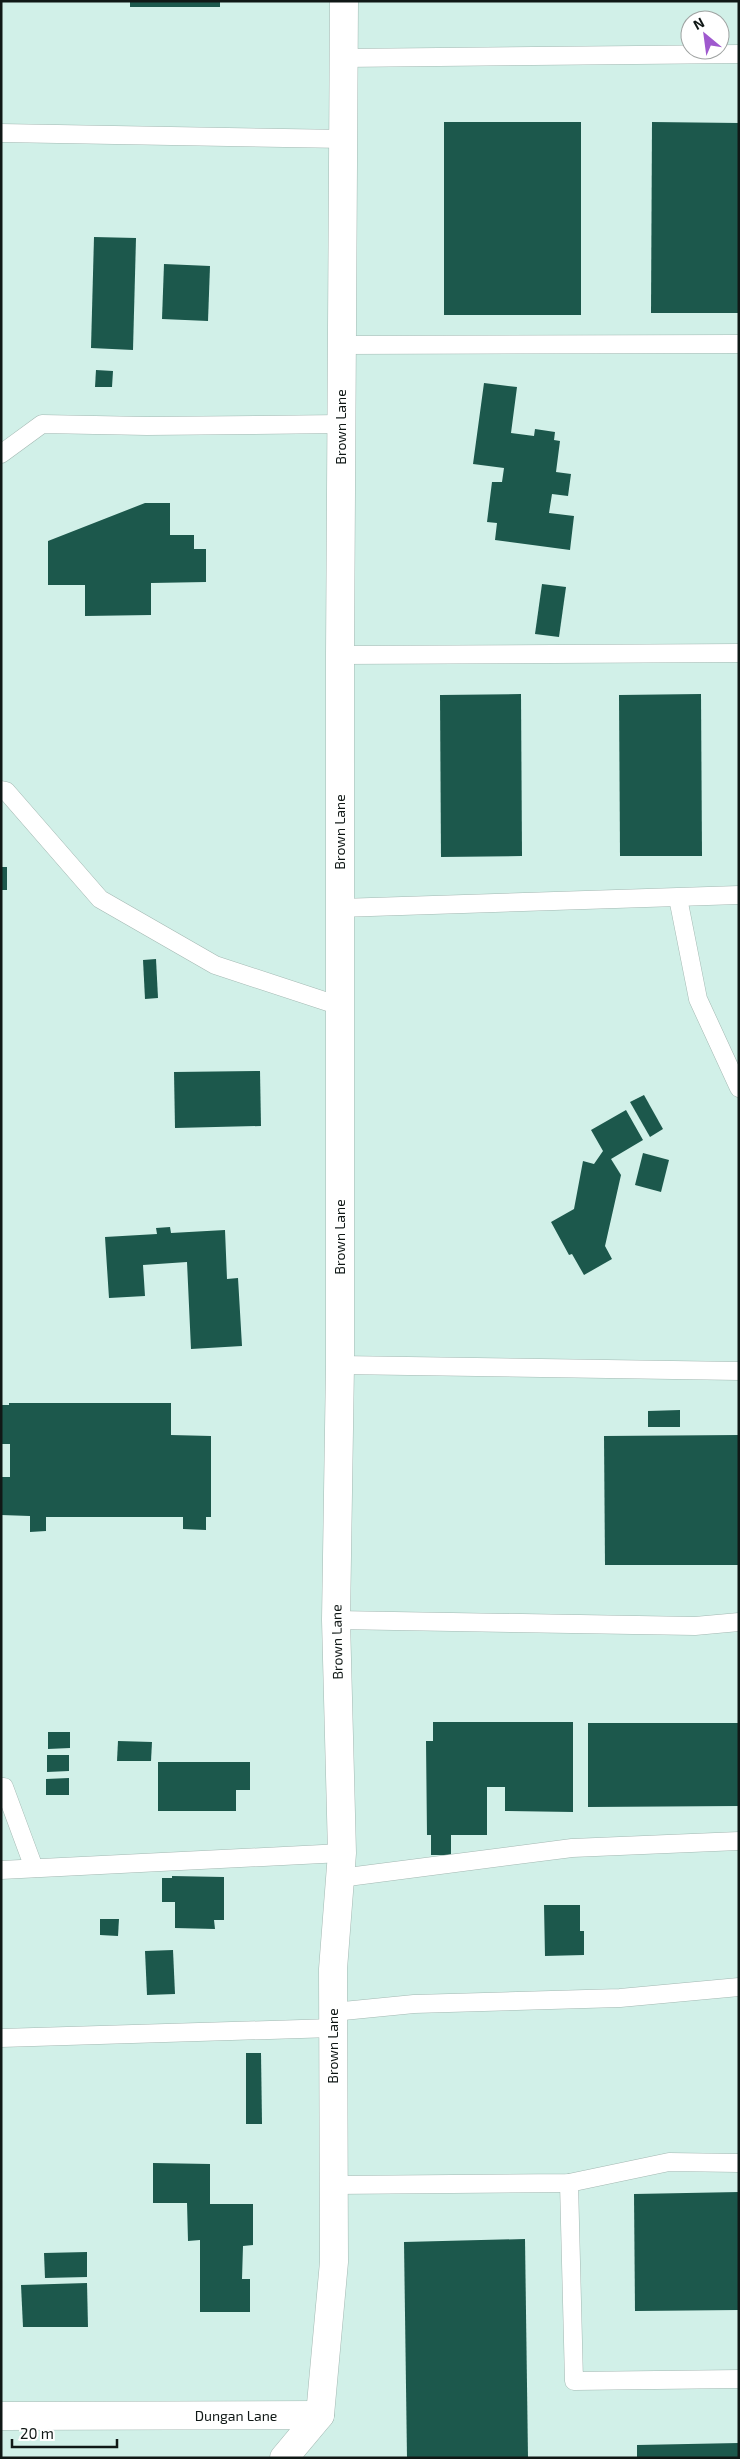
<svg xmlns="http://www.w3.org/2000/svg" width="740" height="2459" viewBox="0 0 740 2459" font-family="'Exo 2',sans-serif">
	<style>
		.built { fill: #d1f0e8; fill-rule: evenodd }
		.building { fill: #1c584c }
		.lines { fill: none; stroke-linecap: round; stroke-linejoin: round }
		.lane-casing { stroke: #a3b8b2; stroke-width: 19 }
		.street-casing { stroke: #a3b8b2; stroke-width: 29 }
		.lane { stroke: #fff; stroke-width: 18 }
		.street { stroke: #fff; stroke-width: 28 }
		.labels { text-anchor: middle; stroke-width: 5; stroke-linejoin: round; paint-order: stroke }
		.street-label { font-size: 14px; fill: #101816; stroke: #fff }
	</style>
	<rect width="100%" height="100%" fill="#e3f9f3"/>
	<!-- built -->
	<path class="built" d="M1 1H739V2458H1ZM690 20H720V50H690Z"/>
	<!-- building -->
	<g class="building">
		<rect x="130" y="1" width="90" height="6"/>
		<rect x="444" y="122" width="137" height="193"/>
		<polygon points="652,122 739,123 739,313 651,313"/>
		<polygon points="94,237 136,238 133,350 91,348"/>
		<polygon points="164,264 210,266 208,321 162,319"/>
		<polygon points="96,370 113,371 112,387 95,387"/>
		<polygon points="484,383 517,387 511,433 534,436 535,429 555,432 554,440 560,441 556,472 571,474 568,496 552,494 549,513 574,516 570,550 495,540 497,523 487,522 492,482 502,482 504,468 473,464"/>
		<polygon points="145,503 170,503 170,535 194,535 194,549 206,549 206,582 151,583 151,615 85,616 85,585 48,585 48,541"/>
		<polygon points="542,584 566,587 559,637 535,634"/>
		<polygon points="521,694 522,856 441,857 440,695"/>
		<polygon points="701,694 702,856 620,856 619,695"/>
		<rect x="1" y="867" width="6" height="23"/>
		<polygon points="156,959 158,998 145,999 143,960"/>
		<polygon points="260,1071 261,1126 175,1128 174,1072"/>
		<polygon points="644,1095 663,1129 650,1137 630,1102"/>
		<polygon points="626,1110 643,1140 611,1159 621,1175 605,1246 612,1259 584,1275 572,1254 569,1255 551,1222 574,1209 583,1161 594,1164 603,1151 591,1130"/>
		<polygon points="643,1153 669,1160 661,1192 635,1185"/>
		<polygon points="170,1227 171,1233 225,1230 227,1279 238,1278 242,1346 191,1349 187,1262 143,1265 145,1296 109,1298 105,1237 157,1234 156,1228"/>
		<polygon points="9,1403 171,1403 171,1435 211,1436 211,1517 206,1517 206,1530 183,1529 183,1517 46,1517 46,1531 30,1532 30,1516 1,1515 1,1477 10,1477 10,1444 1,1444 1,1405 9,1405"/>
		<polygon points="680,1410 680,1427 648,1427 648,1411"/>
		<polygon points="739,1435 739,1565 605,1565 604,1436"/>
		<polygon points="433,1722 573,1722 573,1812 505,1811 505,1787 487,1787 487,1835 451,1835 451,1855 431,1855 431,1835 427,1835 426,1741 433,1741"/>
		<polygon points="588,1723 739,1723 739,1806 588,1807"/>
		<polygon points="48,1732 70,1732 70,1748 48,1749"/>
		<polygon points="118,1741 152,1742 151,1761 117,1761"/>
		<polygon points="47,1755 69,1755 69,1771 47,1772"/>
		<polygon points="158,1762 250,1762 250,1790 236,1790 236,1811 158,1811"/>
		<polygon points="69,1778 69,1795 46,1795 46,1779"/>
		<polygon points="172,1876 224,1877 224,1920 214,1920 215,1929 175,1928 175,1902 162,1902 162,1878 172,1878"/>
		<polygon points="544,1905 580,1905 580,1931 584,1931 584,1955 545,1956"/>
		<polygon points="100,1919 119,1919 118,1936 100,1935"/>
		<polygon points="173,1950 175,1994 147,1995 145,1951"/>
		<polygon points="246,2053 261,2053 262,2124 246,2124"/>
		<polygon points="153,2163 210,2164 210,2204 253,2204 253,2245 243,2246 242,2279 250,2279 250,2312 200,2312 200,2240 188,2241 187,2203 153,2203"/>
		<polygon points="739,2192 739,2310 635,2311 634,2194"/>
		<polygon points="525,2239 528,2458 407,2458 404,2242"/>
		<polygon points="87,2252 87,2277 45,2278 44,2253"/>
		<polygon points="87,2283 88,2327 23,2327 21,2285"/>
		<polygon points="739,2443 739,2458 637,2458 637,2445"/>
	</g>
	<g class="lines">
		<!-- lane casing -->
		<g class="lane-casing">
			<g id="lane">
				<polyline points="343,58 739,54"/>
				<polyline points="1,133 345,139"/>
				<polyline points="342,345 739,344"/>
				<polyline points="1,454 42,424 147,426 341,424"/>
				<polyline points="340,655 739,653"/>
				<polyline points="1,790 6,791 100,899 215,965 340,1006"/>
				<polyline points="678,898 698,999 739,1088"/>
				<polyline points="340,908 739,895"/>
				<polyline points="340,1365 739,1371"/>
				<polyline points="336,1620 695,1626 739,1622"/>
				<polyline points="1,1787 4,1787 34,1868"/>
				<polyline points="1,1870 342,1853"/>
				<polyline points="340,1878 572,1848 739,1841"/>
				<polyline points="333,2012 414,2004 620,1998 739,1987"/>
				<polyline points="1,2038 333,2028"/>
				<polyline points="569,2183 574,2381 739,2379"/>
				<polyline points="334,2185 569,2183 669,2162 739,2163"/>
			</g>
		</g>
		<!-- street casing -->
		<g class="street-casing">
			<g id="street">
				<polyline points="1,2416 320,2415"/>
				<polyline points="284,2458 320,2415 334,2262 333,1969 342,1853 336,1620 340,1365 340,655 344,1"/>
			</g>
		</g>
		<!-- lane -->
		<use href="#lane" class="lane"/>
		<!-- street -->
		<use href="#street" class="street"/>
	</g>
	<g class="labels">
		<!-- street labels -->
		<g class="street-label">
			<text transform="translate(341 427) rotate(-90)" y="5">Brown Lane</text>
			<text transform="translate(340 832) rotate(-90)" y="5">Brown Lane</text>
			<text transform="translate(340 1237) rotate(-90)" y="5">Brown Lane</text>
			<text transform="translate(337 1642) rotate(-91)" y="5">Brown Lane</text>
			<text transform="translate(333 2046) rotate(-90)" y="5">Brown Lane</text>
			<text x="236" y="2421">Dungan Lane</text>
		</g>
	</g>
	<!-- border -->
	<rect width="740" height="2459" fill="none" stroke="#101816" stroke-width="5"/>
	<!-- north arrow -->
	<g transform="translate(705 35) rotate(331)"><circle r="24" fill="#ffffff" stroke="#9fa3a2"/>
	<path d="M0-4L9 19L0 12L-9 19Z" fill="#9f59ce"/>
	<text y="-8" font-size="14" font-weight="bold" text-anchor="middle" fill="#101816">N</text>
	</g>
	<!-- scale -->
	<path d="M12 2439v8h105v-8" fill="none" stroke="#101816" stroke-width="2.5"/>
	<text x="20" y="2439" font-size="15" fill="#101816" stroke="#ffffff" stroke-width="4" paint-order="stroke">20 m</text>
</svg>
